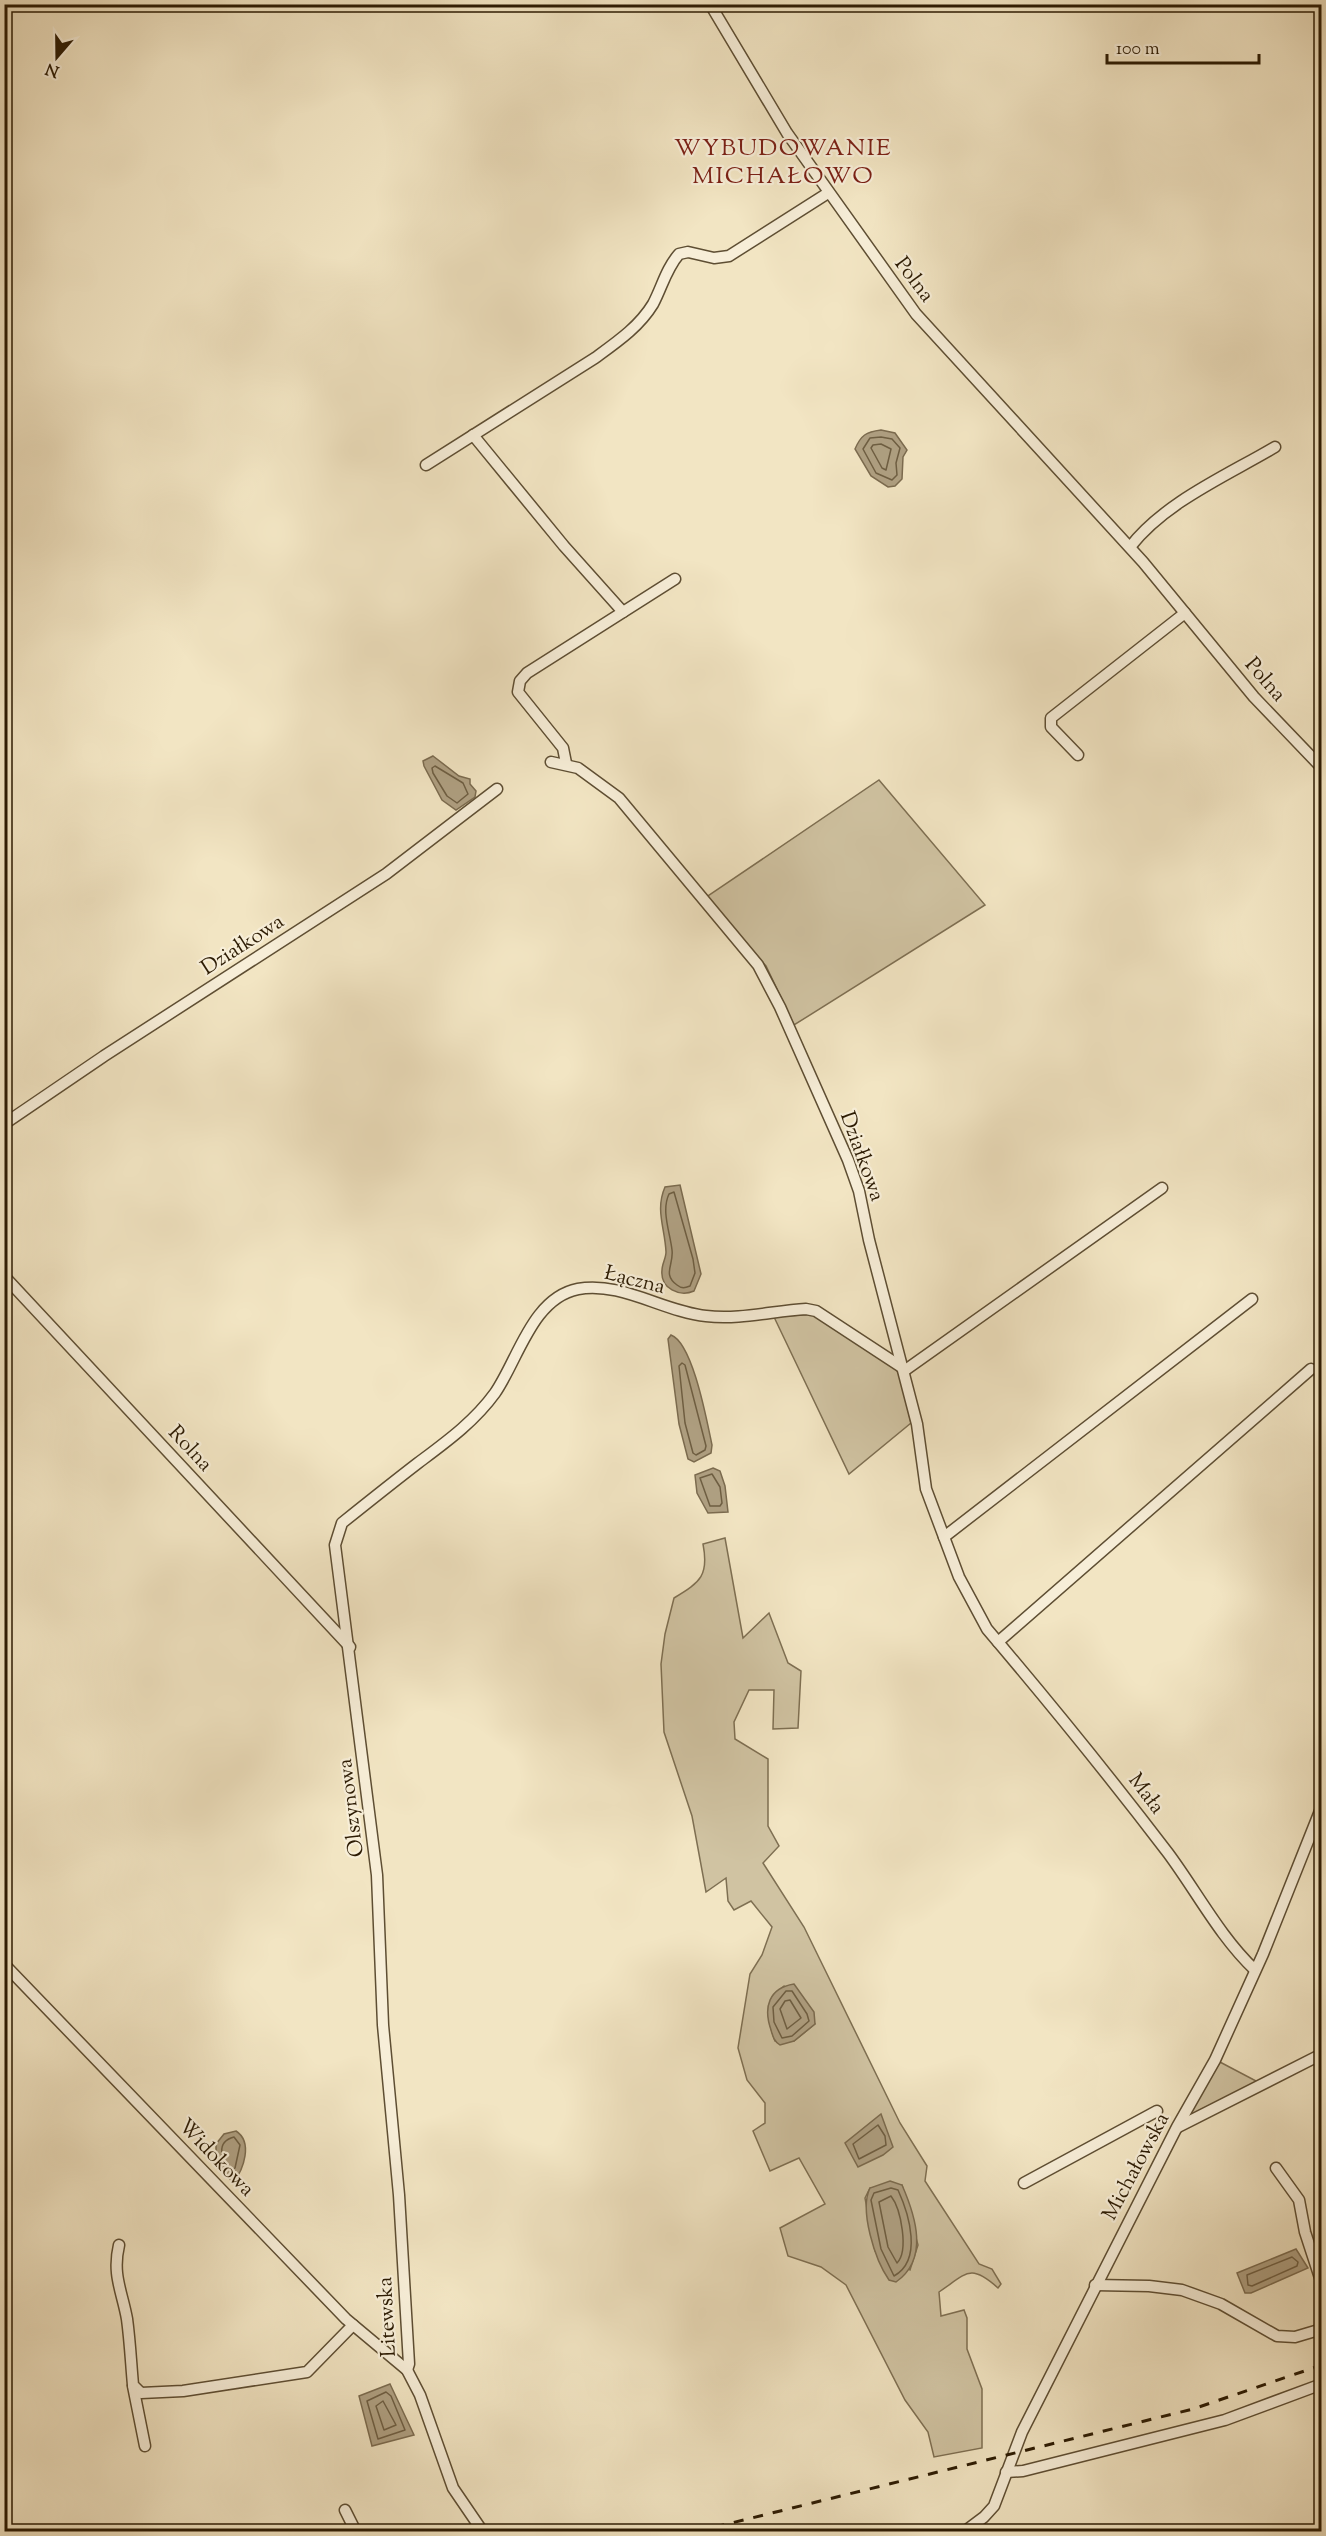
<svg xmlns="http://www.w3.org/2000/svg" width="1326" height="2536" viewBox="0 0 1326 2536" font-family="'Sorts Mill Goudy',serif">
	<style>
		.green { fill: #d0c3a2; stroke: #7e6f52; stroke-width: 1.5; fill-rule: evenodd }
		.water { fill: #afa082; stroke: #7b6b4f; stroke-width: 1.5 }
		.lines { fill: none; stroke-linecap: round; stroke-linejoin: round }
		.shore { stroke: #6e5e42; stroke-width: 1.5 }
		.minor-casing { stroke: #5e4e33; stroke-width: 13 }
		.minor { stroke: #f7eed8; stroke-width: 10 }
		.rail { stroke: #2c1b03; stroke-width: 3; stroke-dasharray: 10 10; stroke-linecap: butt }
		.labels { text-anchor: middle; stroke-width: 4.5; stroke-linejoin: round; paint-order: stroke }
		.street-label { font-size: 21px; fill: #2c1b03; stroke: #f7eed8 }
		.quarter-label { font-size: 24px; letter-spacing: 1.5px; fill: #7a1f14; stroke: #f7eed8 }
	</style>
	<rect width="100%" height="100%" fill="#f2e5c3"/>
	<filter id="stains"><feTurbulence type="fractalNoise" baseFrequency=".00333" numOctaves="4"/><feColorMatrix values="0 0 0 0 .2 0 0 0 0 .09 0 0 0 0 .02 0 0 0 .5 -.17"/></filter>
	<radialGradient id="worn" r=".72"><stop offset=".6" stop-color="#630" stop-opacity="0"/><stop offset="1" stop-color="#630" stop-opacity=".3"/></radialGradient>
	<!-- green -->
	<g class="green">
		<polygon points="879,780 985,905 794,1025 766,966 705,898"/>
		<polygon points="814,1314 899,1370 911,1423 849,1474 774,1317"/>
		<path d="M725 1538 743 1638 769 1613 788 1663 801 1671 798 1728 773 1729 774 1690H749L734 1722 735 1739 768 1759V1826L779 1846 763 1863 804 1927 900 2123 927 2166 925 2181 979 2264 992 2269 1001 2284 998 2288C970 2263 967 2273 939 2292L941 2316 964 2310 967 2318V2349L982 2389V2448L934 2457 928 2432 905 2400 846 2285 821 2267 788 2256 780 2228 825 2204 799 2158 770 2171 753 2131 765 2123V2103L747 2080 738 2048 750 1974 762 1955 772 1927 751 1901 734 1910 728 1901 726 1878 706 1892 692 1816 664 1732 661 1664 665 1634 674 1598C701 1582 709 1575 703 1544ZM784 1986 815 2024 794 2041H775C767 2019 762 2001 784 1986ZM902 2185 918 2245 910 2270 875 2251 865 2198 870 2188Z"/>
		<polygon points="1218,2061 1258,2082 1189,2117"/>
	</g>
	<!-- water -->
	<g class="water">
		<path d="M881 430 895 433 907 450 903 457 902 479 895 486 888 487 871 476 855 449C861 435 866 432 881 430Z"/>
		<polygon points="433,756 459,776 470,779 470,784 476,791 475,797 456,810 442,800 424,766 423,761"/>
		<path d="M680 1185 701 1274 694 1291C680 1297 660 1289 662 1270 662 1264 666 1258 666 1252 665 1228 655 1210 665 1187Z"/>
		<path d="M671 1335C693 1343 707 1422 712 1445L711 1453 694 1462 688 1459 679 1424 668 1339Z"/>
		<polygon points="713,1468 720,1471 725,1486 728,1512 708,1513 697,1493 695,1475"/>
		<path d="M794 1984 814 2012 815 2024 794 2041 780 2045C774 2041 773 2037 771 2030 763 2007 769 1988 794 1984Z"/>
		<polygon points="881,2114 893,2147 883,2155 858,2167 845,2143"/>
		<path d="M236 2131C253 2142 244 2169 233 2183L216 2161V2144L224 2134Z"/>
		<path d="M890 2181 902 2185C916 2217 929 2259 896 2282L889 2280C875 2260 859 2210 870 2188Z"/>
		<polygon points="1296,2249 1308,2268 1251,2293 1245,2293 1237,2273"/>
		<polygon points="390,2384 414,2435 372,2446 359,2396"/>
	</g>
	<g class="lines">
		<!-- shore -->
		<g class="shore">
			<polygon points="881,437 892,439 900,448 896,463 897,475 892,480 876,473 863,449 870,438"/>
			<polygon points="881,444 891,449 886,470 882,468 871,448 873,445"/>
			<polygon points="435,766 463,783 468,794 457,803 447,796 433,773 432,768"/>
			<path d="M674 1192 693 1259 695 1273 690 1286C685 1288 682 1289 677 1285 662 1274 674 1265 672 1250 670 1232 661 1211 669 1194Z"/>
			<polygon points="682,1363 685,1365 706,1446 705,1450 696,1455 693,1453 685,1423 679,1366"/>
			<polygon points="712,1474 720,1487 722,1503 720,1506 710,1506 700,1478"/>
			<polygon points="786,1991 792,1991 807,2014 809,2021 792,2036 782,2038 774,2022 773,2007"/>
			<polygon points="790,2000 801,2018 787,2029 780,2009 785,2001"/>
			<polygon points="878,2125 885,2136 886,2145 859,2159 853,2144"/>
			<path d="M234 2137 240 2145 235 2168 232 2170C221 2161 215 2142 234 2137Z"/>
			<path d="M891 2188 898 2190C909 2214 923 2260 894 2276L881 2249 871 2200 874 2193Z"/>
			<path d="M891 2196C901 2209 909 2251 897 2263L888 2247 879 2202Z"/>
			<polygon points="1292,2257 1298,2262 1297,2266 1252,2286 1248,2285 1247,2275"/>
			<polygon points="386,2392 391,2396 405,2430 378,2439 367,2401"/>
			<polygon points="383,2401 396,2425 384,2430 376,2406"/>
		</g>
		<!-- minor casing -->
		<g class="minor-casing">
			<g id="minor">
				<polyline points="710,4 787,133 916,314 1143,562 1254,697 1322,768"/>
				<polyline points="473,435 564,546 623,612"/>
				<path d="M426 465 595 358C617 342 639 327 653 304 662 287 666 269 679 254L688 252 714 258 729 256 828 193"/>
				<path d="M1130 547C1165 502 1226 476 1275 447"/>
				<polyline points="1078,755 1051,727 1051,718 1185,613"/>
				<path d="M551 762 578 768 619 798 758 965 780 1007 848 1160 859 1191 869 1240 917 1424 926 1489 959 1577 987 1629C1049 1702 1110 1777 1168 1853 1197 1892 1220 1937 1255 1970"/>
				<polyline points="566,763 563,748 518,692 520,681 527,673 675,579"/>
				<polyline points="4,1124 104,1056 386,874 497,789"/>
				<polyline points="4,1276 350,1647"/>
				<polyline points="904,1371 1162,1188"/>
				<polyline points="944,1537 1252,1299"/>
				<polyline points="998,1642 1311,1369"/>
				<polyline points="4,1964 346,2319 407,2370 420,2395 453,2488 483,2532"/>
				<polyline points="1178,2127 1322,2054"/>
				<polyline points="1276,2168 1299,2200 1305,2232 1322,2284"/>
				<polyline points="1024,2183 1157,2111"/>
				<path d="M119 2245C112 2275 122 2291 127 2319 130 2341 131 2363 133 2385L141 2393 183 2391 307 2372 353 2325"/>
				<polyline points="1095,2285 1149,2286 1182,2290 1221,2304 1277,2336 1295,2337 1322,2329"/>
				<path d="M407 2370 409 2364 399 2195 383 2025 377 1875 335 1545 342 1523C367 1503 392 1483 418 1463 446 1442 474 1422 495 1393 518 1360 532 1298 578 1289 621 1281 664 1312 706 1316 739 1320 773 1311 806 1309L816 1311 903 1368"/>
				<polyline points="133,2386 145,2446"/>
				<polyline points="1006,2472 1023,2471 1225,2420 1322,2384"/>
				<polyline points="345,2510 356,2532"/>
				<polyline points="964,2532 984,2517 994,2506 1022,2432 1177,2127 1215,2060 1263,1954 1322,1806"/>
			</g>
		</g>
		<!-- minor -->
		<use href="#minor" class="minor"/>
		<!-- rail -->
		<polyline class="rail" points="695,2532 1193,2409 1322,2365"/>
	</g>
	<g class="labels">
		<!-- street labels -->
		<g class="street-label">
			<text transform="translate(915 279) rotate(53)" y="7">Polna</text>
			<text transform="translate(1266 679) rotate(49)" y="7">Polna</text>
			<text transform="translate(242 944) rotate(-33)" y="7">Działkowa</text>
			<text transform="translate(863 1156) rotate(70)" y="7">Działkowa</text>
			<text transform="translate(635 1279) rotate(14)" y="7">Łączna</text>
			<text transform="translate(191 1448) rotate(47)" y="7">Rolna</text>
			<text transform="translate(1147 1793) rotate(53)" y="7">Mała</text>
			<text transform="translate(350 1808) rotate(-97)" y="7">Olszynowa</text>
			<text transform="translate(217 2157) rotate(46)" y="7">Widokowa</text>
			<text transform="translate(1135 2166) rotate(-62)" y="7">Michałowska</text>
			<text transform="translate(386 2317) rotate(-93)" y="7">Litewska</text>
		</g>
		<!-- quarter labels -->
		<g class="quarter-label">
			<text x="783" y="155">WYBUDOWANIE<tspan x="783" dy="28">MICHAŁOWO</tspan></text>
		</g>
	</g>
	<!-- margin -->
	<rect width="1326" height="2536" fill="none" stroke="#f2e5c3" stroke-width="24"/>
	<rect x="6" y="6" width="1314" height="2524" fill="none" stroke="#2c1b03" stroke-width="3"/>
	<rect x="12" y="12" width="1302" height="2512" fill="none" stroke="#2c1b03" stroke-width="1.5"/>
	<!-- north arrow -->
	<g transform="translate(57 57) rotate(200)" stroke="#f7eed8" stroke-width="4.5" paint-order="stroke">
	<path d="M0-4.5L10 22L0 15L-10 22Z" fill="#2c1b03"/>
	<text y="-9" font-size="16" font-weight="bold" text-anchor="middle" fill="#2c1b03">N</text>
	</g>
	<!-- scale -->
	<path d="M1107 54v9h152v-9" fill="none" stroke="#2c1b03" stroke-width="3"/>
	<text x="1116" y="54" font-size="18" fill="#2c1b03" stroke="#f7eed8" stroke-width="4.5" paint-order="stroke">100 m</text>
	<rect width="100%" height="100%" filter="url(#stains)"/>
	<rect width="100%" height="100%" fill="url(#worn)"/>
</svg>
